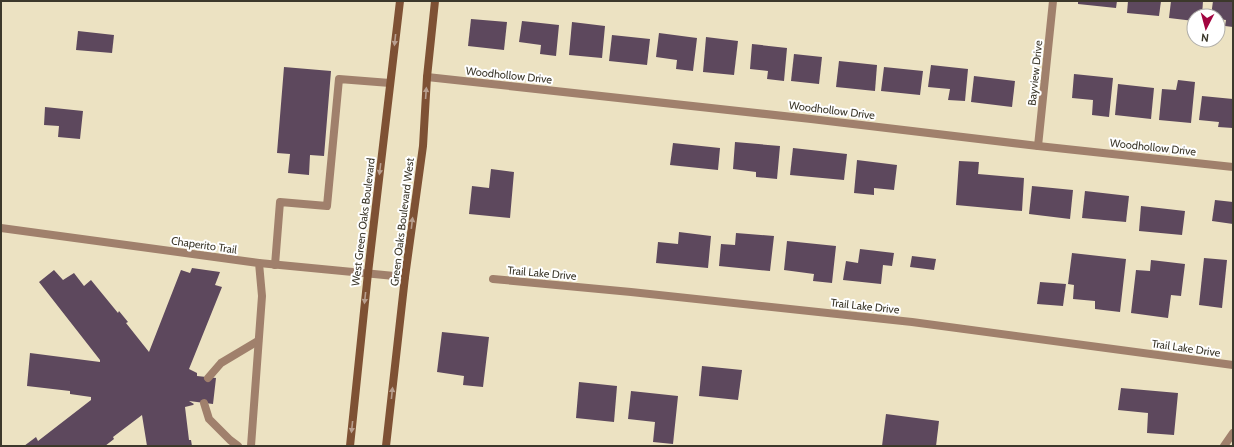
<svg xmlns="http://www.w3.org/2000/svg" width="1234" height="447" viewBox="0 0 1234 447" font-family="Cabin,sans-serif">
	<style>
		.building { fill: #5d485d }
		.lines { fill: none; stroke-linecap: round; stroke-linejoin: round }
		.lane { stroke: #a0806c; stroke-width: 8 }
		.street { stroke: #a0806c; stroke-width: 8 }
		.secondary { stroke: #7e5134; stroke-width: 8 }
		.oneway { fill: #b89f8f }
		.labels { text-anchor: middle; stroke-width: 4; stroke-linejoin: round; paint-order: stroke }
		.street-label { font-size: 11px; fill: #3c382b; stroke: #fff }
	</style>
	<rect width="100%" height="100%" fill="#ece2c2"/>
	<!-- building -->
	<g class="building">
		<polygon points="1078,1 1117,1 1116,8 1078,4"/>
		<polygon points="1128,1 1161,1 1159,16 1127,13"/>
		<polygon points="1171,1 1203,1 1202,16 1194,16 1194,21 1169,18"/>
		<polygon points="1213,1 1233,1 1233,27 1225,26 1226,20 1218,19 1218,16 1211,16"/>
		<polygon points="471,19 507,22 504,50 468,46"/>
		<polygon points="522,21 559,25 556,56 540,54 541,45 519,42"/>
		<polygon points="572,22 605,26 602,58 569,55"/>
		<polygon points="78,31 114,35 112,53 76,50"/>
		<polygon points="659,33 697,38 693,71 676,69 677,60 656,57"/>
		<polygon points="612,35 650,39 647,65 609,61"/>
		<polygon points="706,37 738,41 734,75 703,72"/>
		<polygon points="752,44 787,48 784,81 767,79 768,71 750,69"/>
		<polygon points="794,54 822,57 819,84 791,81"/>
		<polygon points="839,61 877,65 875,91 836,87"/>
		<polygon points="931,65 968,69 965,101 948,100 950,89 928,87"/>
		<polygon points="284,67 331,71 324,156 310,155 309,175 288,173 290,154 277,153"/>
		<polygon points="884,67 923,71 920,95 881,91"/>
		<polygon points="1074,74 1113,78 1109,117 1092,115 1093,100 1072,98"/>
		<polygon points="974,76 1015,81 1012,107 971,102"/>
		<polygon points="1178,80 1195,82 1191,123 1159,120 1162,89 1176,90"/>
		<polygon points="1118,84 1154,88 1151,119 1115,115"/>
		<polygon points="1202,96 1233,99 1233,128 1218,127 1219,122 1199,120"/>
		<polygon points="45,107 83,111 80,139 58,137 59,126 44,125"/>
		<polygon points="735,142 780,146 777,179 756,177 756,172 733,169"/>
		<polygon points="673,143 720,148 718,170 670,165"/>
		<polygon points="793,148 847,154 844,180 790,175"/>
		<polygon points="857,160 897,165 894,190 874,188 874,195 854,193"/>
		<polygon points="959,161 979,162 978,174 1024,178 1022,211 956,205"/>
		<polygon points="491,169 514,172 510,218 469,214 472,186 489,188"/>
		<polygon points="1032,186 1073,190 1070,219 1029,214"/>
		<polygon points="1085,191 1129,196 1126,222 1082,218"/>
		<polygon points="1215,200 1233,202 1233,224 1212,221"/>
		<polygon points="1141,206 1185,211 1182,235 1139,231"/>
		<polygon points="679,232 711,236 708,268 656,263 658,242 678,244"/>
		<polygon points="736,233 774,236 770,271 719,266 721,244 735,245"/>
		<polygon points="787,241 836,246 832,283 813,281 814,274 784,270"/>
		<polygon points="860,249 894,253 892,266 883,265 881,284 843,280 846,261 858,263"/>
		<polygon points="1072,253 1126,259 1120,312 1095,309 1095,301 1073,299 1074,285 1068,284"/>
		<polygon points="912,256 936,259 934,270 910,267"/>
		<polygon points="1204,258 1227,260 1222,308 1199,305"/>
		<polygon points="1151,260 1185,264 1181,296 1171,295 1168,318 1131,313 1136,270 1150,271"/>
		<polygon points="192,268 220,272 215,285 222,287 189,369 197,373 197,376 216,378 213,404 189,401 194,404 193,405 185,407 189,440 191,440 192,446 147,446 142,415 113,437 114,439 105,446 24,446 36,437 38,441 91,400 91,397 70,394 70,391 27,386 30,353 100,362 100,360 39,282 54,270 63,280 74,273 84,286 91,280 118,313 119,311 128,322 126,323 149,352 181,270 190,273"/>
		<polygon points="1040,282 1066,284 1063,306 1037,304"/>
		<polygon points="442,332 489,337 483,387 463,385 464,376 437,372"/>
		<polygon points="702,366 742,370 738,400 699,396"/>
		<polygon points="579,382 617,386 614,422 576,418"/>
		<polygon points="1121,388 1178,393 1174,435 1147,433 1148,413 1118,410"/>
		<polygon points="631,391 678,396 673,444 653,442 655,422 628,419"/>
		<polygon points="886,414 939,421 936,446 882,446"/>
	</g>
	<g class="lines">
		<!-- lane -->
		<g class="lane">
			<polyline points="275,265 280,202 327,206 339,79 390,83"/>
			<polyline points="208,378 221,363 258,341"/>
			<polyline points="204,403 209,419 230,440 238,446"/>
			<polyline points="251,446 262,296 259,263"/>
		</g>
		<!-- street -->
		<g class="street">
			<polyline points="427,77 811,119 1038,146 1233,167"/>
			<polyline points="1038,146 1053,1"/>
			<polyline points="1,228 259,263 405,277"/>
			<polyline points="493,279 631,292 912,322 1233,365"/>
			<polyline points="1224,446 1233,433"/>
		</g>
		<!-- secondary -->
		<g class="secondary">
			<polyline points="350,446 368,273 400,1"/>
			<polyline points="386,446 405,277 423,146 427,77 435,1"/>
		</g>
	</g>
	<!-- one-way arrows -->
	<defs><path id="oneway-solid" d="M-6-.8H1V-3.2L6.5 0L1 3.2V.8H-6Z"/></defs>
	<g class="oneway">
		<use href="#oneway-solid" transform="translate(395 40) rotate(96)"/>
		<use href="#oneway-solid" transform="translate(426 93) rotate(-86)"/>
		<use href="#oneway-solid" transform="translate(380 169) rotate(97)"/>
		<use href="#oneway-solid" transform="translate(412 223) rotate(-83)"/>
		<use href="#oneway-solid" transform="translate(365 298) rotate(96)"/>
		<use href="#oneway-solid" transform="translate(392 393) rotate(-84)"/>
		<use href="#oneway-solid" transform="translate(352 427) rotate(96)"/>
	</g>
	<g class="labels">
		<!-- street labels -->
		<g class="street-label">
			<text transform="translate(1035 73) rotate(-84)" y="4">Bayview Drive</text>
			<text transform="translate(509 75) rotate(6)" y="4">Woodhollow Drive</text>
			<text transform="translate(832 110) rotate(7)" y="4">Woodhollow Drive</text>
			<text transform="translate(1153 147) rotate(6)" y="4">Woodhollow Drive</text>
			<text transform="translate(363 222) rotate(-83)" y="4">West Green Oaks Boulevard</text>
			<text transform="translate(402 222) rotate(-83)" y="4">Green Oaks Boulevard West</text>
			<text transform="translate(204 245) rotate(8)" y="4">Chaperito Trail</text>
			<text transform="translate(542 273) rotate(5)" y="4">Trail Lake Drive</text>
			<text transform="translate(865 306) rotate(6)" y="4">Trail Lake Drive</text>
			<text transform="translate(1186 348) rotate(8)" y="4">Trail Lake Drive</text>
		</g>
	</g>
	<!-- border -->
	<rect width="1234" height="447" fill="none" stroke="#3c382b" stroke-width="4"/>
	<!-- north arrow -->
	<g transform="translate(1206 28) rotate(186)"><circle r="19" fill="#ffffff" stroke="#b1afaa"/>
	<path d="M0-3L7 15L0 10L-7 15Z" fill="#a20540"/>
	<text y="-6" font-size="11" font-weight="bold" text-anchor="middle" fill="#3c382b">N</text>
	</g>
</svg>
